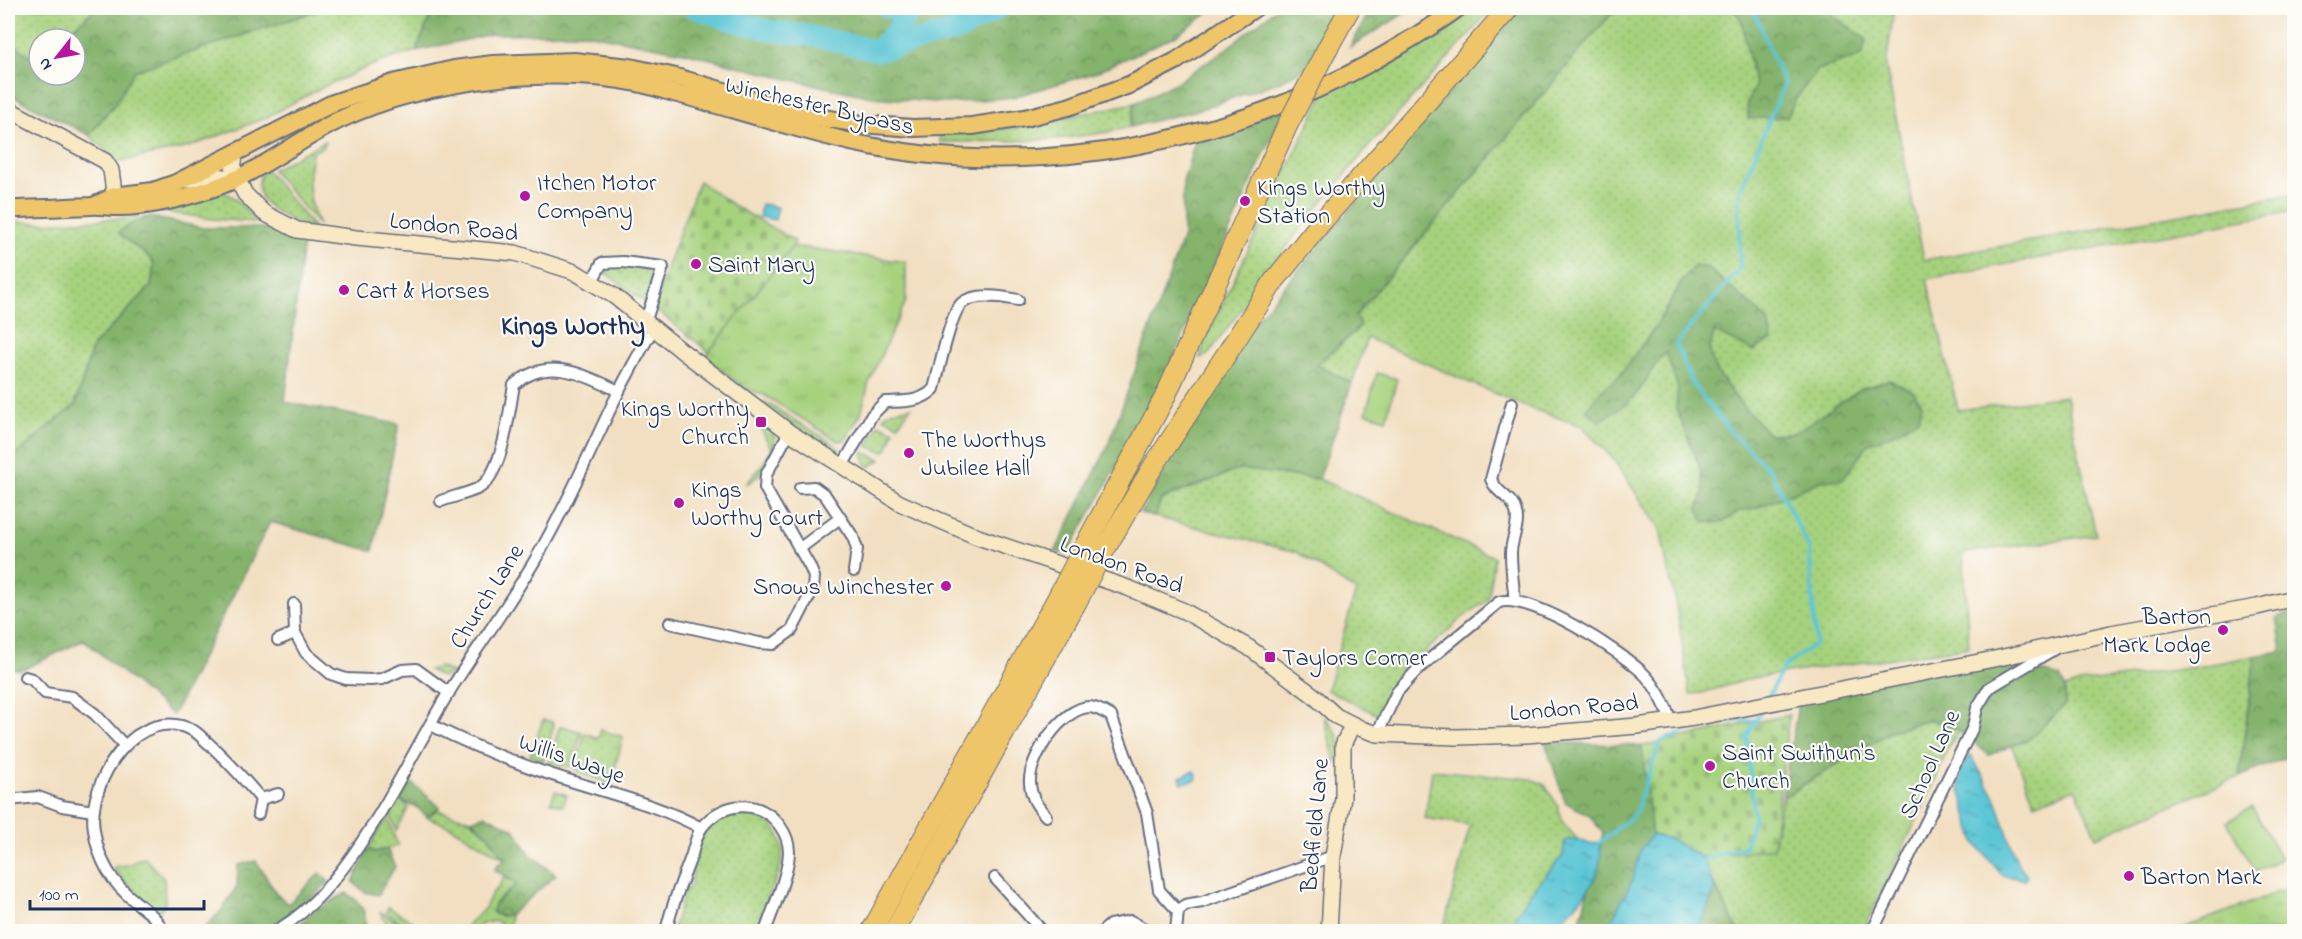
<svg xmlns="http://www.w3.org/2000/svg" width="2302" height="939" viewBox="0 0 2302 939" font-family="'Indie Flower',sans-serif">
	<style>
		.grass { fill: url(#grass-dots); stroke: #60806e; stroke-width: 1.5 }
		.forest { fill: url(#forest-crowns); stroke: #507165; stroke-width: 1.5 }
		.cemetery { fill: url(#cemetery-stones); stroke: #60806e; stroke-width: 1.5 }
		.park { fill: url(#park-tufts); stroke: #60806e; stroke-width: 1.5 }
		.pitch { fill: #a6d17d; stroke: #60806e; stroke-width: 1.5 }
		.water { fill: url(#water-ripples); stroke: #3b7a9a; stroke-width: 1.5 }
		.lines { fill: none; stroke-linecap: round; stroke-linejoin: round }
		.stream { stroke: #5bc6d5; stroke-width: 4 }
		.river { stroke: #5bc6d5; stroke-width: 21 }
		.street-casing { stroke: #666d81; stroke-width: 14 }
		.secondary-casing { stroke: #666d81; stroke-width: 18 }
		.primary-casing { stroke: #666d81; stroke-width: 20 }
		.highway-casing { stroke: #666d81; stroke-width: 22 }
		.street { stroke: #fff; stroke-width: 10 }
		.secondary { stroke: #f8e8c3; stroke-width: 15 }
		.primary { stroke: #eec569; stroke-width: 16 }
		.highway { stroke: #eec569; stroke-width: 20 }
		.highway-bridge-casing { stroke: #666d81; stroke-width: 22; stroke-linecap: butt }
		.highway-bridge { stroke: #eec569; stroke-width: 20 }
		.poi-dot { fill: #b5179e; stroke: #fdfcf7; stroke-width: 2 }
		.labels { text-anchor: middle; stroke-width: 4.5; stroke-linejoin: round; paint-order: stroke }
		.street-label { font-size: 24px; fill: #1b2f5e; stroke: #fdfcf7 }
		.poi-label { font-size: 24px; fill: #1b2f5e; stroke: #fdfcf7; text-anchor: start }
		.quarter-label { font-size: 27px; font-weight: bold; fill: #1b2f5e; stroke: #fdfcf7 }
	</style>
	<defs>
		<pattern id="grass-dots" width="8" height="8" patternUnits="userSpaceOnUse" patternTransform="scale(1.5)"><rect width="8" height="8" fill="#a6d17d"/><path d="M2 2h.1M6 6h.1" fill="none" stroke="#8eb46e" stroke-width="1.8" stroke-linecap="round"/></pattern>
		<pattern id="forest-crowns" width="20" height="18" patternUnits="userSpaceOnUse" patternTransform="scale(1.5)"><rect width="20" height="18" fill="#84b36c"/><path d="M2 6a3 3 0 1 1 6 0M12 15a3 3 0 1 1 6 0" fill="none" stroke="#6b925c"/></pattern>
		<pattern id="cemetery-stones" width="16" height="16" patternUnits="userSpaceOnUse" patternTransform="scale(1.5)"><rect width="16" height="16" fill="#a6d17d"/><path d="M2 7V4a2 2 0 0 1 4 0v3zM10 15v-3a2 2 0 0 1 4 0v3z" fill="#8eb46e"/></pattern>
		<pattern id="park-tufts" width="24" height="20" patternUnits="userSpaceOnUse" patternTransform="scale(1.5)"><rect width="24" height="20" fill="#a6d17d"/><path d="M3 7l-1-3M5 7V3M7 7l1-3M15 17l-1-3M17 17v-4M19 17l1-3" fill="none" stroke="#8eb46e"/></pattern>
		<pattern id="water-ripples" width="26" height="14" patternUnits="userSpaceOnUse" patternTransform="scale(1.5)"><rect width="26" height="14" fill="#5bc6d5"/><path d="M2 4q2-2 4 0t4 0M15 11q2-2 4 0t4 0" fill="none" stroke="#4aa1b0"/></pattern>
	</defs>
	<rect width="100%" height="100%" fill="#fdfcf7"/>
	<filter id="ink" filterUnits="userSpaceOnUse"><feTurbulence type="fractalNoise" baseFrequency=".0167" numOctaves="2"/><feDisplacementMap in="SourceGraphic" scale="12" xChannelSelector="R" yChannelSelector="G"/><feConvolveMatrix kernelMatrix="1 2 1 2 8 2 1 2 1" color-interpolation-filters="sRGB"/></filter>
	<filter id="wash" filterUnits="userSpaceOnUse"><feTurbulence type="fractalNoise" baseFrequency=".008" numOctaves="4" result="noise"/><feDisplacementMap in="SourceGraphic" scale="24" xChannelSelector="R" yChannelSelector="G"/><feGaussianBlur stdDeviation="1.35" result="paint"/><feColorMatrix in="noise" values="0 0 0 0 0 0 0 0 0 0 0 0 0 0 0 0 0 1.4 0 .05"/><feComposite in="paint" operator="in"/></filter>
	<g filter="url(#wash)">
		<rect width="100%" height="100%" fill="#f2dfc1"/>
		<!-- grass -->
		<g class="grass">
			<polygon points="8,8 96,8 61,39 39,39 39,58 36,61 8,40"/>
			<polygon points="325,8 434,8 416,51 377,63 321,88 265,118 189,147 118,162 89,135 117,101 134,71"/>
			<polygon points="1470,8 1493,8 1370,145 1302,226 1208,355 1200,358 1204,342 1324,93 1442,31"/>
			<polygon points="1633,8 1894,8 1886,67 1924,260 2294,194 2294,211 1927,279 1958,410 2066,396 2096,535 1963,553 1969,647 1753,678 1702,693 1690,694 1675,598 1668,571 1660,529 1613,459 1582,426 1524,406 1367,338 1352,383 1316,365 1360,326 1355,316 1611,14"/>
			<path d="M1135 103 1130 127C1068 143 1004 141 940 142L939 135 1014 128Z"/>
			<path d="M325 141 324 146 312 153C307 178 308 203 319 225L272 170Z"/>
			<path d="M267 171 314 228C291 222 245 203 262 173Z"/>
			<path d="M219 191C235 194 246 210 257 222L213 219 152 210Z"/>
			<polygon points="151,217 129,225 119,233 150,258 154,264 151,286 93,346 75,405 8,462 8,221 39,223"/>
			<polygon points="603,263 655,271 646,303 600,269"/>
			<polygon points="765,402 834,444 840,450 827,449 763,404"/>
			<polygon points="911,407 898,425 883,417 891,411"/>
			<path d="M762 424 773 431C780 450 763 477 746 484L759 469 772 450 760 427 759 425Z"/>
			<polygon points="879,424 894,431 887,450 883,452 867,446"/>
			<polygon points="863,452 880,459 881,460 874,463 870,467 865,463"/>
			<polygon points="1240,469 1319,479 1494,557 1488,600 1462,618 1402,673 1392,685 1378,715 1327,690 1356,591 1297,552 1155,517 1161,500"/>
			<polygon points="2255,656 2239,777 2096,837 2075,788 2035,804 2012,746 2029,739 2065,705 2065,688 2080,683 2196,667"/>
			<polygon points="440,667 454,674 441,677 429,670"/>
			<path d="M1324 717C1338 731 1345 744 1335 763Z"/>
			<polygon points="1931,719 1960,731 1949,745 1933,786 1863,931 1738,931 1700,857 1773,848 1782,798 1891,731"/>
			<polygon points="543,720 552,722 554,726 543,761 530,756"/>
			<polygon points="562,726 582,732 570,767 549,764 559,728"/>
			<polygon points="601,730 623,737 611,784 585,775 574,768 585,733 598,738"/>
			<polygon points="1432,770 1531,779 1545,785 1558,806 1563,823 1577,839 1565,841 1563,856 1530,893 1507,931 1443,931 1470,825 1425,818"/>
			<polygon points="555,791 567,795 563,806 551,802"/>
			<polygon points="398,799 409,807 396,831 390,814"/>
			<polygon points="437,810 471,820 488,835 506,860 453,828 427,817"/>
			<path d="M739 810C747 816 762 816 769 822 799 848 771 886 762 913L765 917 760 931 672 932 685 891C694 883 692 870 694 860 697 847 704 826 716 819 722 815 732 813 739 810Z"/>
			<polygon points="387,816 398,846 375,852 368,849"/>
			<path d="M144 857 164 879 165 905 159 911 135 893 113 868C118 865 121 866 127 865 134 863 137 858 144 857Z"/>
			<polygon points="504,877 518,884 494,905 493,912 500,916 510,915 509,931 496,921 481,924 479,931 464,932 469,923 485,908 492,893 498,888"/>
			<path d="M388 907 428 931C412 932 399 921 386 912Z"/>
			<path d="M380 912 414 931C393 932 390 932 380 912Z"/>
		</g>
		<!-- forest -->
		<g class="forest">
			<polygon points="96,8 325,8 134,71 117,101 89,135 8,94 8,40 36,61 39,58 39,75 75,75 75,39 61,39"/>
			<polygon points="434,8 1215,8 1175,36 1094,73 1013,97 948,103 872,97 783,78 688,53 585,33 492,34 416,51"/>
			<polygon points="1277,8 1337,8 1305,68 1281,81 1198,110 1130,127 1135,103 1177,82 1230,46"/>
			<polygon points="1371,8 1413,8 1350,47"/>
			<polygon points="1521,8 1633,8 1611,14 1355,316 1361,326 1317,365 1352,383 1319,479 1240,469 1161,499 1155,517 1140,513 1250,327"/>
			<polygon points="1733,8 1822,8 1866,39 1862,56 1817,70 1795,100 1787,117 1748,119 1747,103 1755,86 1741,19"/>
			<polygon points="1285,107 1150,410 1067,554 1055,552 1108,446 1183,237 1183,182 1197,135"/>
			<polygon points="151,217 203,228 270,228 303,241 285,402 399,424 373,551 270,522 173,715 84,640 22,670 8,668 8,558 10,557 8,532 8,461 75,405 93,346 151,286 154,264 150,258 118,233 129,225"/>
			<path d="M1694 266 1708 268 1750 304 1768 321 1772 340 1753 351 1715 332C1713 337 1710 345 1710 350 1710 374 1754 418 1770 435L1797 432 1860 389 1889 380 1913 391 1922 404 1919 419 1890 435 1869 443 1843 479 1821 481 1756 508 1739 511 1722 523 1704 522 1698 509 1704 490 1700 467 1676 408 1678 388 1666 352C1655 362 1650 375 1641 388 1630 403 1616 412 1599 421L1586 410 1598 394 1620 375 1656 326 1684 278Z"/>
			<polygon points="2293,612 2294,754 2239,777 2255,656 2282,651 2277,617"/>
			<polygon points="1999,658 2060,677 2065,688 2065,705 2029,739 1989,755 1956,728 1930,719 1891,731 1782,798 1799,699"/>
			<polygon points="1545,742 1642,746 1652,835 1700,857 1738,931 1574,931 1580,921 1603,833 1589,815 1565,802"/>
			<polygon points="406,778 440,807 427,817 418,808 398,799"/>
			<polygon points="485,815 514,829 530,854 556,875 510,915 500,916 492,912 494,904 517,884 495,870 496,866 505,860 488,835 471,820"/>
			<polygon points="368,849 375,852 387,849 395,867 378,895 365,892 353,882"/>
			<path d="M256 861 276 893 288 904 320 873 329 882C309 901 287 923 261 932H200L222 910 237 886 238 865Z"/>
			<path d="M346 893C365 905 365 911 366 931H292L312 912Z"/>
		</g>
		<!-- cemetery -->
		<g class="cemetery">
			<polygon points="699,181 736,207 795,241 793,246 709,352 655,309 668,263"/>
			<polygon points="1789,715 1773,848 1700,857 1670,839 1652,835 1642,746"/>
		</g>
		<!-- park -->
		<g class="park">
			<polygon points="793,246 906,262 906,301 869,382 861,414 845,440 838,441 764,395 745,388 705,357"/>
			<polygon points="2294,886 2294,931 2175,931"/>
		</g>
		<!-- pitch -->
		<g class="pitch">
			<polygon points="1377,373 1397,379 1386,419 1366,413"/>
			<polygon points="2252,807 2281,858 2256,872 2227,822"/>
		</g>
		<!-- water -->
		<g class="water">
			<polygon points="761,204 778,207 775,220 759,217"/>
			<polygon points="1971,755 1996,799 2017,862 2027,875 2025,880 2002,875 1975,843 1960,789 1960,770"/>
			<polygon points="1194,771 1197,774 1196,780 1182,783 1180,777"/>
			<polygon points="1652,835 1670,839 1704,859 1715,890 1698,931 1606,931 1632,881 1640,850"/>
			<path d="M1577 839 1589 844 1599 843C1609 878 1572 910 1550 931H1507L1530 893 1563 856 1565 841Z"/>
		</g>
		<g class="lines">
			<!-- stream -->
			<g class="stream">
				<polyline points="877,8 883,15 904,22"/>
				<polyline points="1757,8 1755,14 1784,84 1739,194 1740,268 1676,344 1693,385 1729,430 1770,470 1809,548 1816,643 1783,668 1767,700"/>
				<polyline points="1599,843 1635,814 1660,742 1708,722 1755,720"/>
				<polyline points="1704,859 1745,847 1754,817 1747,737 1762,709"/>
			</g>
			<!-- river -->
			<g class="river">
				<polyline points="694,8 735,22 774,31 812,36 878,51 960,30 999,8"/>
				<polyline points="878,50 904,22 912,8"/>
			</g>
		</g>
	</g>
	<g filter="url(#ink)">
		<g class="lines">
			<!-- street casing -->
			<g class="street-casing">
				<g id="street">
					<polyline points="592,281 602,263 623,262 663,267 646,320"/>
					<path d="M1512 403 1491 479C1496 494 1513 497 1516 512 1520 526 1511 539 1511 553 1511 569 1513 584 1515 600"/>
					<path d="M842 466 872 415 885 402C904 401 920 403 934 389 939 371 950 313 962 303 976 292 1003 297 1018 300"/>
					<polyline points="800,488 814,487 825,495 853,537 857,549 854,571"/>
					<path d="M441 501C452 497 465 494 477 489 503 477 509 411 514 385 548 355 584 375 619 391"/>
					<polyline points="799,549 840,518"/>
					<polyline points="294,604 295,633 306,653 331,674 346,679 371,680 382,679 402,670 416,669 449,693"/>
					<polyline points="670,623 759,643 773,644 792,630 813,589 814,577 810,567 765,488 766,475 789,432"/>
					<polyline points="278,640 295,633"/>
					<polyline points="25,677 32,679 45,693 72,697 95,714 124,745"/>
					<path d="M431 725C476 748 523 766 571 781 615 795 661 806 701 828"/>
					<path d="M1377 734 1397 692 1418 669 1499 602C1531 593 1623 652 1646 676 1657 688 1666 706 1671 721"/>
					<polyline points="8,800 38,797 62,806 93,811"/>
					<polyline points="258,814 261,799 278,794"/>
					<path d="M1046 816C1037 806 1031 798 1030 783 1028 759 1062 707 1090 707 1098 708 1104 712 1111 716L1147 813 1159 890 1178 911 1176 932"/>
					<polyline points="995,878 1043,932"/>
					<polyline points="1178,911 1185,905 1202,902 1333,856"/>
					<path d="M163 932C156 915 148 913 136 902 112 884 98 859 94 830 86 781 139 701 194 731 199 734 203 739 208 743 227 760 244 779 261 799"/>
					<path d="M273 932C349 894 405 763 449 692 478 646 511 602 538 555 569 502 592 446 619 391 630 370 642 348 654 327"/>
					<path d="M666 932C671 906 682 881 691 857 694 848 696 835 702 827 723 801 760 798 780 826 785 833 789 843 789 852 788 876 773 908 765 932"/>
					<polyline points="1102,932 1110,925 1131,921 1150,932"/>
					<polyline points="1872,932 1973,727 1977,708 1989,688 2056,648"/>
				</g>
			</g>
			<!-- secondary casing -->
			<g class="secondary-casing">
				<g id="secondary">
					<polyline points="8,109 105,161 111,170 116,207"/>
					<polyline points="235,154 233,171 245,194 264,213 297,230 356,238 515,253 575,272 614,296 682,351 789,432 900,503 978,537 1128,588 1184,611 1248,647 1313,695 1336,716 1362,729 1377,734 1456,737 1526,735 1637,726 1694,718 1999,658 2111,633 2257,607 2294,598"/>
					<polyline points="186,180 217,176 236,179"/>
					<polyline points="1329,932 1333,856 1343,798 1343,745 1352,725"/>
				</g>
			</g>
			<!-- primary casing -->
			<g class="primary-casing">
				<g id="primary">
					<polyline points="96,205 114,196 153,191 176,183 333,103 393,83 454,69 493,64 574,61 630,67 676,77 810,116 861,124 913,128 972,126 1025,118 1068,107 1129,85 1176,61 1255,8"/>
					<path d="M8 209C36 209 63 207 91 206 99 205 106 207 114 207 146 208 181 199 211 189 257 174 296 141 339 120 389 96 445 84 500 78 545 74 593 74 637 83 655 87 672 93 689 97 742 112 796 129 851 142 1035 184 1240 143 1401 45 1420 33 1440 22 1458 8"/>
				</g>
			</g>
			<!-- highway casing -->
			<g class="highway-casing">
				<g id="highway">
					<polyline points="1327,49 1350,8"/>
					<polyline points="1081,553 1165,397 1287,126"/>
					<polyline points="1098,561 1151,470 1274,281 1319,225 1509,8"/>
					<polyline points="871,932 1058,597"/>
					<polyline points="894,932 1076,603"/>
				</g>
			</g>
			<!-- street -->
			<use href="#street" class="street"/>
			<!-- secondary -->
			<use href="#secondary" class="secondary"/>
			<!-- primary -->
			<use href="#primary" class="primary"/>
			<!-- highway -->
			<use href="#highway" class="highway"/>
			<!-- highway-bridge casing -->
			<g class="highway-bridge-casing">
				<g id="highway-bridge">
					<polyline points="1287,126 1327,49"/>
					<polyline points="1058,597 1081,553"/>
					<polyline points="1076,603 1098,561"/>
				</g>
			</g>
			<!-- highway-bridge -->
			<use href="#highway-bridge" class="highway-bridge"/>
		</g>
	</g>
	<!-- markers -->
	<g class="poi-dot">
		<circle cx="525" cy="196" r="6"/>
		<circle cx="1245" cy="201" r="6"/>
		<circle cx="696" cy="264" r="6"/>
		<circle cx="344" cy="290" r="6"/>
		<rect x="755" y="416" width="12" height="12" rx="3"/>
		<circle cx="909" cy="453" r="6"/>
		<circle cx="679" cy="503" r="6"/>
		<circle cx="946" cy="586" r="6"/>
		<circle cx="2223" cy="630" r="6"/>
		<rect x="1264" y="651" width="12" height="12" rx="3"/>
		<circle cx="1710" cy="766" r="6"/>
		<circle cx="2129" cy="876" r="6"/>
	</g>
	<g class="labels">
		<!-- street labels -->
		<g class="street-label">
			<text transform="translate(820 105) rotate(13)" y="8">Winchester Bypass</text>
			<text transform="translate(454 226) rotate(6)" y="8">London Road</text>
			<text transform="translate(1122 564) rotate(20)" y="8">London Road</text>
			<text transform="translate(486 596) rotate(-58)" y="8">Church Lane</text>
			<text transform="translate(1574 707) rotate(-5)" y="8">London Road</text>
			<text transform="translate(572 758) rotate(19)" y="8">Willis Waye</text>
			<text transform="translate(1929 764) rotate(-66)" y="8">School Lane</text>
			<text transform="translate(1314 825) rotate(-85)" y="8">Bedfield Lane</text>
		</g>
		<!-- poi labels -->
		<g class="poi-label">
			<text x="537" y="190">Itchen Motor<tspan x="537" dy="28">Company</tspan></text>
			<text x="1257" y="195">Kings Worthy<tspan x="1257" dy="28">Station</tspan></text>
			<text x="708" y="272">Saint Mary</text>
			<text x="356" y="298">Cart &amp; Horses</text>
			<text x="749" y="416" text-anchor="end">Kings Worthy<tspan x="749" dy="28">Church</tspan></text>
			<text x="921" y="447">The Worthys<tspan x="921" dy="28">Jubilee Hall</tspan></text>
			<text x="691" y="497">Kings<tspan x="691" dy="28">Worthy Court</tspan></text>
			<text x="934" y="594" text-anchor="end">Snows Winchester</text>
			<text x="2211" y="624" text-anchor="end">Barton<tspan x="2211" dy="28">Mark Lodge</tspan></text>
			<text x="1282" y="665">Taylors Corner</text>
			<text x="1722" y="760">Saint Swithun's<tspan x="1722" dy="28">Church</tspan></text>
			<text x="2141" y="884">Barton Mark</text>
		</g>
		<!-- quarter labels -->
		<g class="quarter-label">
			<text x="573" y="334">Kings Worthy</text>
		</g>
	</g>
	<!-- margin -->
	<rect width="2302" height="939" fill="none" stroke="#fdfcf7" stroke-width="30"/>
	<!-- north arrow -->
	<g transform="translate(57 57) rotate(239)"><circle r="28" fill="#fdfcf7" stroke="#a3aaba" stroke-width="1.5"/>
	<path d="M0-4.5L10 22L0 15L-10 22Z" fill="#b5179e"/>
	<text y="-9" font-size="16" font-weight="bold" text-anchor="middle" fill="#1b2f5e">N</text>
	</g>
	<!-- scale -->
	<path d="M30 900v9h174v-9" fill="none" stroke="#1b2f5e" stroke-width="3"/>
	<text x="39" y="900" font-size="18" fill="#1b2f5e" stroke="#fdfcf7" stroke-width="4.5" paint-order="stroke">100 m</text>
</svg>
